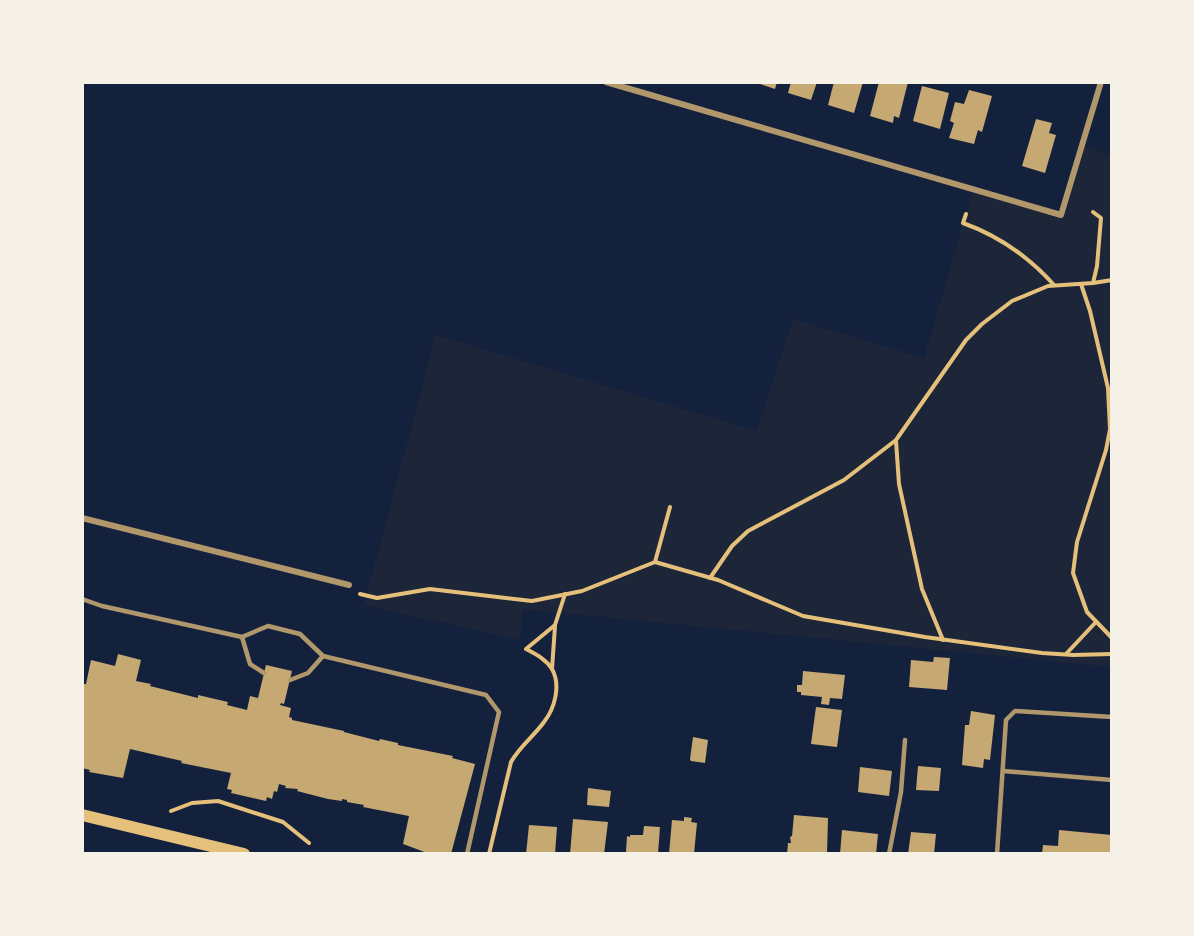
<svg xmlns="http://www.w3.org/2000/svg" width="1194" height="936" viewBox="0 0 1194 936" font-family="'PT Sans',sans-serif">
	<style>
		.green { fill: #1d2539 }
		.building { fill: #c6a872 }
		.lines { fill: none; stroke-linecap: round; stroke-linejoin: round }
		.path { stroke: #e5c07b; stroke-width: 4 }
		.service { stroke: #b1986c; stroke-width: 4.5 }
		.minor { stroke: #b1986c; stroke-width: 6 }
		.secondary { stroke: #e5c07b; stroke-width: 12 }
	</style>
	<rect width="100%" height="100%" fill="#14213d"/>
	<!-- green -->
	<polygon class="green" points="1082,146 1111,155 1111,667 523,609 520,640 364,605 436,335 757,431 793,319 924,358 973,190 1061,215"/>
	<!-- building -->
	<g class="building">
		<polygon points="754,82 777,82 775,89"/>
		<polygon points="791,82 817,82 811,100 788,93"/>
		<polygon points="834,82 863,82 854,113 828,105"/>
		<polygon points="879,82 908,82 899,118 894,116 893,123 870,116"/>
		<polygon points="922,86 949,93 940,129 913,121"/>
		<polygon points="969,90 992,96 982,132 978,130 974,144 949,138 954,123 950,121 955,102 964,104"/>
		<polygon points="1036,119 1052,123 1049,133 1056,135 1045,173 1022,166"/>
		<polygon points="118,654 141,660 136,681 151,684 150,686 198,698 198,695 228,702 227,705 247,710 250,696 258,698 266,665 292,671 284,704 281,703 280,705 291,708 289,717 292,718 292,720 344,731 344,732 379,741 380,739 398,743 398,745 453,756 452,758 475,764 451,854 430,854 403,844 409,816 363,807 364,805 347,802 347,800 342,799 342,801 328,799 297,791 298,789 285,788 286,786 279,784 277,792 274,791 272,799 267,797 266,801 231,793 232,790 227,789 231,773 181,763 182,761 130,749 123,778 89,772 90,770 82,768 82,684 86,684 91,660 115,666"/>
		<polygon points="934,657 950,658 947,690 909,687 911,660 933,662"/>
		<polygon points="803,671 845,675 842,699 830,698 829,705 821,704 822,697 801,695 801,692 797,692 797,685 802,685"/>
		<polygon points="816,707 842,710 837,747 811,744"/>
		<polygon points="971,711 995,715 990,760 984,759 983,768 962,765 965,725 969,725"/>
		<polygon points="693,737 708,740 705,763 691,761 690,759"/>
		<polygon points="918,766 941,768 939,791 916,790"/>
		<polygon points="860,767 892,771 889,796 858,792"/>
		<polygon points="588,788 611,791 609,807 587,805"/>
		<polygon points="794,815 828,818 827,854 787,854 788,843 791,843 790,837 792,836"/>
		<polygon points="684,817 692,818 691,822 697,823 694,854 669,854 672,820 684,821"/>
		<polygon points="573,819 608,822 604,854 570,854"/>
		<polygon points="529,825 557,827 555,854 526,854"/>
		<polygon points="644,826 660,827 658,854 628,854 626,851 627,836 630,837 630,835 643,835"/>
		<polygon points="842,830 878,834 876,854 840,854"/>
		<polygon points="1059,830 1112,835 1112,854 1042,854 1043,845 1058,846"/>
		<polygon points="911,832 936,834 934,854 908,854"/>
	</g>
	<g class="lines">
		<!-- path -->
		<g class="path">
			<path d="M966 214 963 223C999 236 1029 257 1054 285"/>
			<polyline points="1093,283 1112,280"/>
			<polyline points="1081,284 1090,311 1108,388 1110,429 1106,450 1077,542 1073,573 1087,612 1112,638"/>
			<polyline points="896,441 899,484 922,589 943,640"/>
			<polyline points="655,562 670,507"/>
			<polyline points="710,578 732,546 748,531 844,480 896,440 966,340 982,324 1012,301 1048,286 1093,283 1097,266 1101,218 1093,212"/>
			<polyline points="360,594 377,598 430,589 532,601 582,591 655,562 718,580 803,616 925,637 1042,653 1073,655 1112,654"/>
			<polyline points="1066,654 1096,622"/>
			<polyline points="552,669 555,626"/>
			<polyline points="171,811 192,803 218,801 283,822 309,843"/>
			<path d="M489 854 511 762C520 746 534 736 544 722 555 708 561 685 552 669 546 659 535 654 526 649L555 625 565 594"/>
		</g>
		<!-- service -->
		<g class="service">
			<polyline points="82,599 102,606 242,637 268,626 300,634 323,656 486,695 499,712 467,854"/>
			<polyline points="242,637 250,664 264,673"/>
			<polyline points="290,680 308,673 323,656"/>
			<polyline points="1003,771 1112,780"/>
			<polyline points="889,854 901,792 905,740"/>
			<polyline points="997,854 1006,720 1015,711 1112,717"/>
		</g>
		<!-- minor -->
		<g class="minor">
			<polyline points="606,82 1061,215 1101,82"/>
			<polyline points="82,518 349,585"/>
		</g>
		<!-- secondary -->
		<polyline class="secondary" points="82,815 244,854"/>
	</g>
	<!-- border -->
	<rect width="1194" height="936" fill="none" stroke="#f6f1e7" stroke-width="168"/>
</svg>
